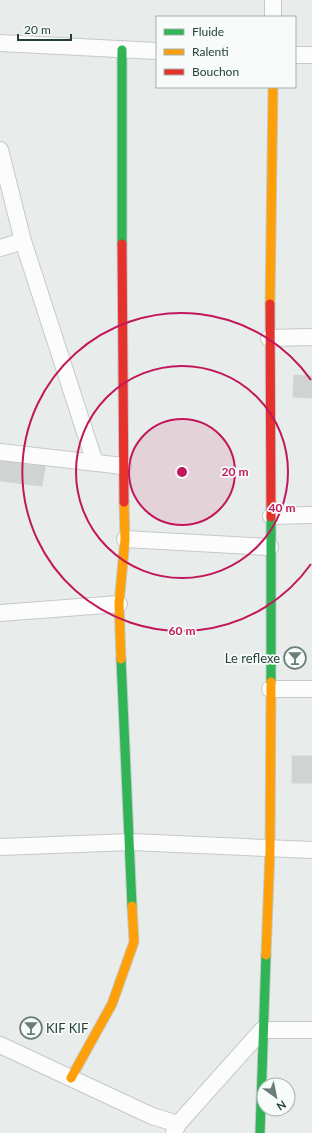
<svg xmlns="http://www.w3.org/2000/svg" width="312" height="1133" viewBox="0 0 312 1133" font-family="Lato,sans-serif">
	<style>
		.building { fill: #cfd4d2; stroke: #d1d6d4 }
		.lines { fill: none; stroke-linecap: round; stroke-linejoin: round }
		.street-casing { stroke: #c5cac8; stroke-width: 18 }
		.fast-casing { stroke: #c3cbc8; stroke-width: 11 }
		.slow-casing { stroke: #c3cbc8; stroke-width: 11 }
		.jam-casing { stroke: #c3cbc8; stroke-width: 11 }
		.street { stroke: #fcfcfc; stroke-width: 16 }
		.fast { stroke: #30b455; stroke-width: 9 }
		.slow { stroke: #ff9f0a; stroke-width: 9 }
		.jam { stroke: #e5322d; stroke-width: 9 }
		.ring { fill: none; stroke: #c2185b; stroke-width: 2 }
		.labels { text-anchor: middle; stroke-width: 3.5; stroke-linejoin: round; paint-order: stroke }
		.poi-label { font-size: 13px; fill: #24423a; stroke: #f7fbf9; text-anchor: end }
		.centre { fill: #c2185b; stroke: #f7fbf9; stroke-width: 2 }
		.ring-label { font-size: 12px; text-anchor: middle; font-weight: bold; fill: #c2185b; stroke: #f7fbf9; stroke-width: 3.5; stroke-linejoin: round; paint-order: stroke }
	</style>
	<rect width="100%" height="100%" fill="#e8edeb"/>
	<!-- building -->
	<g class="building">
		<polygon points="294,375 312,376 312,398 293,397"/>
		<polygon points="0,456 46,461 42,486 0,481"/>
		<rect x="292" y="756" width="20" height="27"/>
	</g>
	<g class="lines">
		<!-- street casing -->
		<g class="street-casing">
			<g id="street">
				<polyline points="273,17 273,0"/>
				<polyline points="0,43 157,51"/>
				<polyline points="295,55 312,55"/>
				<polyline points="0,150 23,241 95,463"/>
				<polyline points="0,248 23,241"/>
				<polyline points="269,338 312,337"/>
				<polyline points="0,452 123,466"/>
				<polyline points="271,516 312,515"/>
				<polyline points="125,539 270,547"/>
				<polyline points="0,613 119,604"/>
				<polyline points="270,689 312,689"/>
				<polyline points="0,847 131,842 312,850"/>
				<polyline points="0,1045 152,1116 178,1124 174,1133"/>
				<polyline points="178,1124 262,1030 312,1030"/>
			</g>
		</g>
		<!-- fast casing -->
		<g class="fast-casing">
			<g id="fast">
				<polyline points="122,50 122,244"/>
				<polyline points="121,659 132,906"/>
				<polyline points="271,682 271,517"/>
				<polyline points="260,1133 266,955"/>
			</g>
		</g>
		<!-- slow casing -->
		<g class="slow-casing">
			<g id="slow">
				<polyline points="270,304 273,87"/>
				<polyline points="121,659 119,604 125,539 124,502"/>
				<polyline points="266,955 270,850 271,682"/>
				<polyline points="71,1078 112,1004 134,942 132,906"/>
			</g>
		</g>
		<!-- jam casing -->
		<g class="jam-casing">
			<g id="jam">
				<polyline points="122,244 124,502"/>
				<polyline points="270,304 271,517"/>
			</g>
		</g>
		<!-- street -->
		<use href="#street" class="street"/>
		<!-- fast -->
		<use href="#fast" class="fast"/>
		<!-- slow -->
		<use href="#slow" class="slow"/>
		<!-- jam -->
		<use href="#jam" class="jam"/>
	</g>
	<!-- distance rings -->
	<circle cx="182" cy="472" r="53" fill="#c2185b" fill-opacity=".12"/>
	<g class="ring">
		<circle cx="182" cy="472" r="53"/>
		<circle cx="182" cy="472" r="106"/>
		<path d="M311 564A159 159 0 1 1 311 380"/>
	</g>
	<!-- icons -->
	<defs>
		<g id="bar-ring" transform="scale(1.15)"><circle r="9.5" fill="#f7fbf9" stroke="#697e78" stroke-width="1.5"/><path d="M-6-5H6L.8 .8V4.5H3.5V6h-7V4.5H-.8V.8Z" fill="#697e78"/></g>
	</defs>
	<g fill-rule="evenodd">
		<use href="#bar-ring" x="295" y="658"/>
		<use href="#bar-ring" x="31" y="1028"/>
	</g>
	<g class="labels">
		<!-- poi labels -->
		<g class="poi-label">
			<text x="280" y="663">Le reflexe</text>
			<text x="46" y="1033" text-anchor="start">KIF KIF</text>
		</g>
	</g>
	<circle cx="182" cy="472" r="6" class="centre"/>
	<g class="ring-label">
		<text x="235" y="476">20 m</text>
		<text x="282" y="512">40 m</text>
		<text x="182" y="635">60 m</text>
	</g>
	<!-- legend -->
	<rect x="156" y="16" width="140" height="72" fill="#f7fbf9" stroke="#a3b1ad"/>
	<rect x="164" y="29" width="20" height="6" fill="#30b455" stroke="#a3b1ad"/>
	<text x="192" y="36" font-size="12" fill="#24423a">Fluide</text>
	<rect x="164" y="49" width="20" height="6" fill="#ff9f0a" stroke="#a3b1ad"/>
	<text x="192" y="56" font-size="12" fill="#24423a">Ralenti</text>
	<rect x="164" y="69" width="20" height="6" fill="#e5322d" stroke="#a3b1ad"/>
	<text x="192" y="76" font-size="12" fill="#24423a">Bouchon</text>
	<!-- north arrow -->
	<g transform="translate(276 1097) rotate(147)"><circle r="19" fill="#f7fbf9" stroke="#a3b1ad"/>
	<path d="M0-3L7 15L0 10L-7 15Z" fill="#697e78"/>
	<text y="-6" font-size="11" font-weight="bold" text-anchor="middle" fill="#24423a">N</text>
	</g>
	<!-- scale -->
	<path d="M18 34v6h53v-6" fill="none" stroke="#24423a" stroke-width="2"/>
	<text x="24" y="34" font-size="12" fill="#24423a" stroke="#f7fbf9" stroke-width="3" paint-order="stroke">20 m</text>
</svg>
